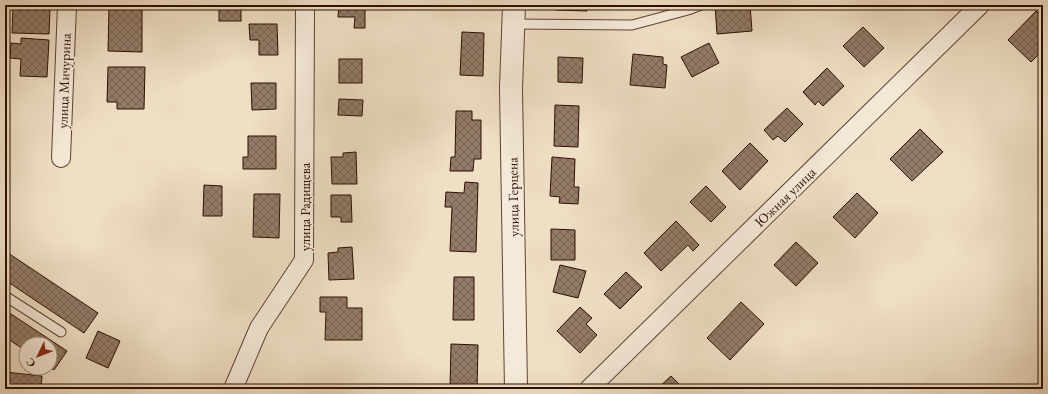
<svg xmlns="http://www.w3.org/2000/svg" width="1048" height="394" viewBox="0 0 1048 394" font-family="'EB Garamond',serif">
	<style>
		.building { fill: url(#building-cross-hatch); stroke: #2d0e03 }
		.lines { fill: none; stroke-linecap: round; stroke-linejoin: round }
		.service-casing { stroke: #5e4234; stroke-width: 11 }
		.minor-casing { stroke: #5e4234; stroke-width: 20 }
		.tertiary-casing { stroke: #5e4234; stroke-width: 24 }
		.service { stroke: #f5ead9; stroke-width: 9 }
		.minor { stroke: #f5ead9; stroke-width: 18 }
		.tertiary { stroke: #f5ead9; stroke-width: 22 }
		.labels { text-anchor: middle; stroke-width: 3; stroke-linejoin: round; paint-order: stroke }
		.street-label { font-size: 14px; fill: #2d0e03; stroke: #f5ead9 }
	</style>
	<defs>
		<pattern id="building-cross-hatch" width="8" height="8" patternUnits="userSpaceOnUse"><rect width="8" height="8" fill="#927b68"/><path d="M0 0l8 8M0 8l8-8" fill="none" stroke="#786353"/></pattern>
	</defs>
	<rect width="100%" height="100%" fill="#efdfc5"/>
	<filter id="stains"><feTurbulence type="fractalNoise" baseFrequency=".005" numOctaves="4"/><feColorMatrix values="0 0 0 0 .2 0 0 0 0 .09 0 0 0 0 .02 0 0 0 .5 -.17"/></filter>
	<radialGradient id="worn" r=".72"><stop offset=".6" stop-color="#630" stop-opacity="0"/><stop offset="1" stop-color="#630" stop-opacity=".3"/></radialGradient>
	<!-- building -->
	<g class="building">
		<rect x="219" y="5" width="22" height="16"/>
		<polygon points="339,5 365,5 365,28 354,28 355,17 338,17"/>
		<polygon points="557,5 587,5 587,11 556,10"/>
		<polygon points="715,5 750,5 752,31 717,34"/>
		<polygon points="13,7 50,8 49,34 12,33"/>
		<polygon points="109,7 142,8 142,52 108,51"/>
		<polygon points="1036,11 1043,18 1043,50 1031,62 1008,40"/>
		<polygon points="249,24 277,24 278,55 259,55 259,40 250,40"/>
		<polygon points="863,27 884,48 864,67 843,46"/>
		<polygon points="462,32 484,33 483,76 460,75"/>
		<polygon points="21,38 49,40 47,77 20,76 21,59 10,58 11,43 21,44"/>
		<polygon points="709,43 719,63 692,77 681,57"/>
		<polygon points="633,54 663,57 663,64 667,65 665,88 630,85"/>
		<polygon points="558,57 583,58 582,83 558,82"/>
		<rect x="339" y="59" width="23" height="24"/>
		<polygon points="108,67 145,67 144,109 117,109 117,102 107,102"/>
		<polygon points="827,68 844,86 823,106 818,101 815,105 803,92"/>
		<polygon points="251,83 276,83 276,109 252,110"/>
		<polygon points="339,99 363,100 362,116 338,115"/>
		<polygon points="555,105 579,106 578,147 554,146"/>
		<polygon points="787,108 803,124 785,142 778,136 773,140 764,130"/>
		<polygon points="456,111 472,111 472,120 481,120 481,159 474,159 473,171 450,171 451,157 455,157"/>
		<polygon points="920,129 943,152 912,181 890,159"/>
		<polygon points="248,136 276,136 276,169 243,169 243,157 248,157"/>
		<polygon points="750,143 768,161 740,190 722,171"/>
		<polygon points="356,152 357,184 332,184 331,157 343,157 343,153"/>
		<polygon points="552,157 575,159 574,187 579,187 578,204 559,203 560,197 550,196"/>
		<polygon points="465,182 478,183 476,252 450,251 452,207 445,207 446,192 464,193"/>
		<polygon points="204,185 222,186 222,216 203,216"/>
		<polygon points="706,186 726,207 711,222 690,202"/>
		<polygon points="857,193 878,213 855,238 833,217"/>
		<polygon points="254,194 280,194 279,238 253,237"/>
		<polygon points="331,195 351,195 352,222 341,222 341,217 331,217"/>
		<polygon points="676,221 699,245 693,251 688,245 661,271 644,253"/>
		<polygon points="551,229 575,230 575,260 551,260"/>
		<polygon points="796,242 818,263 796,286 774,265"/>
		<polygon points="352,247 354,279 329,280 328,253 338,252 338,248"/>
		<polygon points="5,251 98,313 84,333 5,280"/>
		<polygon points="560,265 586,271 578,298 553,292"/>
		<polygon points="626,272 642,287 620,309 604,294"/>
		<polygon points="454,277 474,277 474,320 453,320"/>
		<polygon points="320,297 347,297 347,308 362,308 362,340 325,340 326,312 320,312"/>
		<polygon points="741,302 764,324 730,360 707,338"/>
		<polygon points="580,307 592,318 586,324 597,335 580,353 557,331"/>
		<polygon points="5,310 67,351 54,370 50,367 50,344 26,344 26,351 5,337"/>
		<polygon points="98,331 120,341 108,368 86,358"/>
		<polygon points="451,344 478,345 477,389 450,389"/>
		<polygon points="5,372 42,376 41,389 5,389"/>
		<polygon points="671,376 684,389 657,389"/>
	</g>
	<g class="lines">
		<!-- service casing -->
		<g class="service-casing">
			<g id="service">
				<polyline points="514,24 632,25 688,10 701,5"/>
				<polyline points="5,296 61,332"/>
			</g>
		</g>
		<!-- minor casing -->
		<g class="minor-casing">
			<g id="minor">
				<polyline points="61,158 67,5"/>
				<polyline points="233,389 259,328 304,260 305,5"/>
				<polyline points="589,389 980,5"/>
			</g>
		</g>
		<!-- tertiary casing -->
		<g class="tertiary-casing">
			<polyline id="tertiary" points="514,5 511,88 516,389"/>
		</g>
		<!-- service -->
		<use href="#service" class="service"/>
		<!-- minor -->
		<use href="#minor" class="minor"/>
		<!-- tertiary -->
		<use href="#tertiary" class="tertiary"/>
	</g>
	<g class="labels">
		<!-- street labels -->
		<g class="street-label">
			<text transform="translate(64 81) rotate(-88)" y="5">улица Мичурина</text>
			<text transform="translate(513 197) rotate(-91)" y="5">улица Герцена</text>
			<text transform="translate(785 197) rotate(-44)" y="5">Южная улица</text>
			<text transform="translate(305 207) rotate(-90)" y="5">улица Радищева</text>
		</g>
	</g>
	<!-- margin -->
	<rect width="1048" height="394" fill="none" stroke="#efdfc5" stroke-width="20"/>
	<rect x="6" y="6" width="1036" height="382" fill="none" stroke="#2d0e03" stroke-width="2"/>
	<rect x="10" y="10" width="1028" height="374" fill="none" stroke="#2d0e03"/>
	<!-- north arrow -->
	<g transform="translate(38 356) rotate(227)"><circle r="19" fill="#f5ead9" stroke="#a59283"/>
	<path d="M0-3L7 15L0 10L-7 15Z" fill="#8f2418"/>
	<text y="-6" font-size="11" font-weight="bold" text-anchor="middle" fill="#2d0e03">С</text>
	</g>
	<rect width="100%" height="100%" filter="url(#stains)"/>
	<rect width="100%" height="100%" fill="url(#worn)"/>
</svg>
